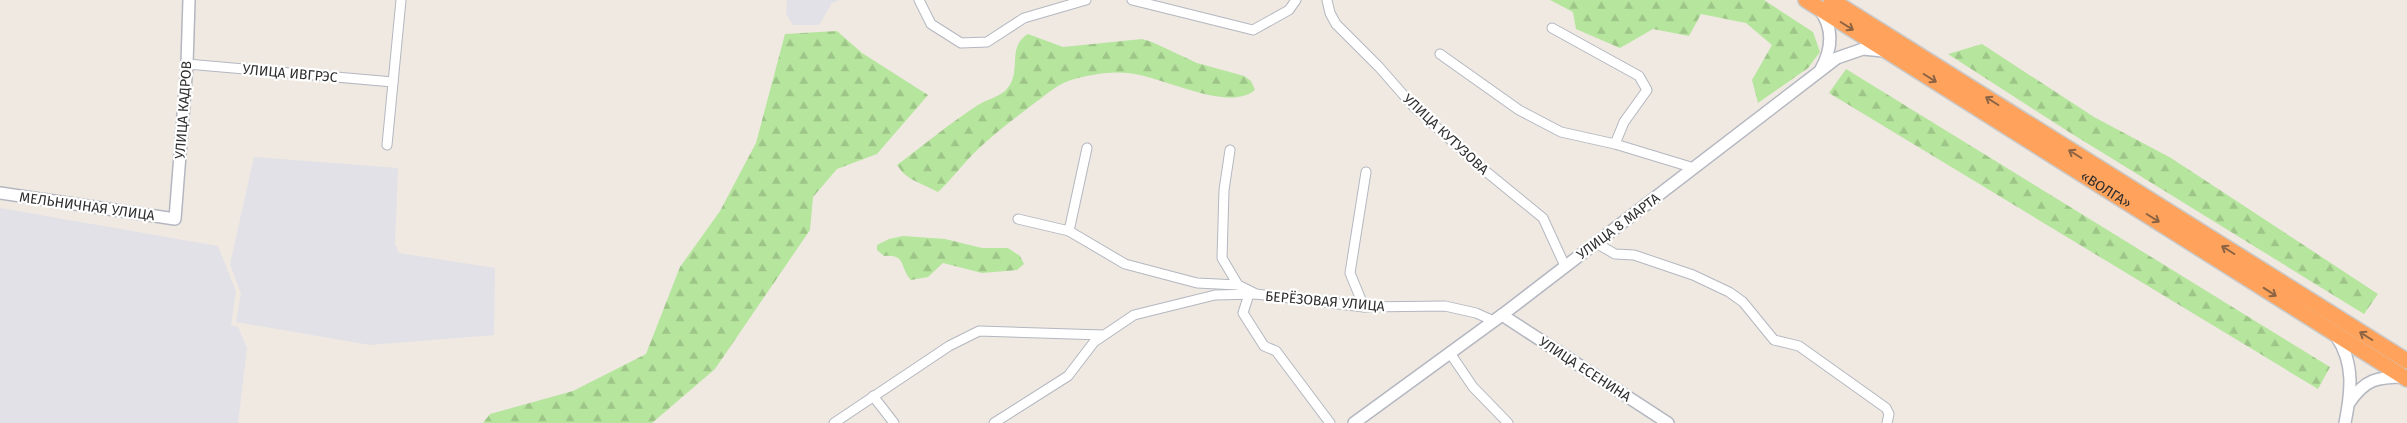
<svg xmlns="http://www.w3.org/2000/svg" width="2407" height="423" viewBox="0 0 2407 423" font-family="'Fira Sans',sans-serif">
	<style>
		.industrial { fill: #e3e1e8 }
		.forest { fill: url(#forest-firs) }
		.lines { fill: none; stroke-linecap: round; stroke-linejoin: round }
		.street-casing { stroke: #b4b7c1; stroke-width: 11 }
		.secondary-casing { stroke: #b4b7c1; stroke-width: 14 }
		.highway-casing { stroke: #c9c9c9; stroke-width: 18 }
		.street { stroke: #fff; stroke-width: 9 }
		.secondary { stroke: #fff; stroke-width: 11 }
		.highway { stroke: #ffa35c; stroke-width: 15 }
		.oneway { stroke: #8c6343 }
		.labels { text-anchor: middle; stroke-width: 4.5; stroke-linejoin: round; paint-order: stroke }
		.street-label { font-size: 14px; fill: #2e2e2e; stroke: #fff }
	</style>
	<defs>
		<pattern id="forest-firs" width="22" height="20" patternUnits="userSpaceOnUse" patternTransform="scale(1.25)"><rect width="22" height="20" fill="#b6e59e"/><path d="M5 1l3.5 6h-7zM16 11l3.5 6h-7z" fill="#9dc588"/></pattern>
	</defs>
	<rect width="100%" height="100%" fill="#efe9e1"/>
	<!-- industrial -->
	<g class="industrial">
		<polygon points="787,0 840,0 832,3 819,25 793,25 786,14"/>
		<polygon points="254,157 398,168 395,244 399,253 495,268 494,335 370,345 236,322 241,294 230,264"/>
		<polygon points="0,208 218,246 236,291 231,325 238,327 247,348 238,423 0,423"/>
	</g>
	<!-- forest -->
	<g class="forest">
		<polygon points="1550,0 1764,0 1813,32 1820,52 1808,68 1758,103 1752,80 1772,45 1746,23 1701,14 1689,36 1653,29 1620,48 1576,29 1573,12"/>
		<polygon points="837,31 862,53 928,95 877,154 837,169 813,197 810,230 715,369 652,423 483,423 490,414 573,391 646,354 680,267 720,211 756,143 785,34"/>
		<path d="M1028 34 1063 47 1142 39 1152 42 1197 63 1244 76 1251 81 1255 90C1228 113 1162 76 1128 73 1109 71 1089 75 1071 80 1058 84 1047 94 1036 102 1015 118 993 134 974 153 961 166 951 180 938 192L911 179 903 173 897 165C924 145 950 123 978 105 986 100 998 97 1005 91 1024 73 1005 48 1028 34Z"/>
		<polygon points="1982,44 2094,117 2171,158 2378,294 2364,314 2069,132 1948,54"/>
		<polygon points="1846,69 2330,367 2318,389 1829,93"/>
		<path d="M903 236 945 239 982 248H1008L1020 256 1024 264 1017 270 982 273 943 263 928 277 911 280C899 267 907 254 884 256L877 250V245L889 239Z"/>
	</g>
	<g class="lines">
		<!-- street casing -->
		<g class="street-casing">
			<g id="street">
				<polyline points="919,0 931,24 961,43 987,42 1024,18 1086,0"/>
				<polyline points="1132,0 1253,30 1289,10 1296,0"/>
				<polyline points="1327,0 1330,13 1336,24 1379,67 1414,107 1483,169 1543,218 1565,266"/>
				<polyline points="1552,28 1639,76 1647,90 1624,122 1615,144 1694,168"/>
				<polyline points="1440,54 1519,110 1561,132 1615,144"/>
				<polyline points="187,64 393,82"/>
				<polyline points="387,145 401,0"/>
				<polyline points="1230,150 1224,190 1222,258 1238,285"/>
				<polyline points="1018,219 1069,231 1125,264 1197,283 1238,285 1256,294 1364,307 1445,306 1476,313 1494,321"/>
				<polyline points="1069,231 1087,148"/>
				<polyline points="1596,243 1615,254 1634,255 1693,275 1729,292 1743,302 1774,340 1799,346 1886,408 1889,414 1887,423"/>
				<polyline points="1249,294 1243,313 1264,346 1276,351 1330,423"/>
				<polyline points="1364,307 1350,273 1366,172"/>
				<polyline points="1450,353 1473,387 1508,423"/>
				<polyline points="873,396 894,423"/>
				<polyline points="834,423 949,346 979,331 1103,335"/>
				<polyline points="994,423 1068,376 1094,342 1134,315 1215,295 1256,294"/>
			</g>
		</g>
		<!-- secondary casing -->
		<g class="secondary-casing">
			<g id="secondary">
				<path d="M1820 10C1834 29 1832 49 1821 69"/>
				<polyline points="0,193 175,219 187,64 189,0"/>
				<polyline points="1502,315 1668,423"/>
				<path d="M2336 336C2355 363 2351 393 2345 423"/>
				<path d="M2349 403C2365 379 2377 377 2405 377"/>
				<polyline points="1354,423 1502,315 1837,58 1863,49 1883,51"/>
			</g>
		</g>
		<!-- highway casing -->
		<g class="highway-casing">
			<g id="highway">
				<path id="s1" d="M1806 0 2407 379"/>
				<polyline points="1831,0 2407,361"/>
			</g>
		</g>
		<!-- street -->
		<use href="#street" class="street"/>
		<!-- secondary -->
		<use href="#secondary" class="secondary"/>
		<!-- highway -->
		<use href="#highway" class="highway"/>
	</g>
	<!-- one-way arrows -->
	<defs><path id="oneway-shaft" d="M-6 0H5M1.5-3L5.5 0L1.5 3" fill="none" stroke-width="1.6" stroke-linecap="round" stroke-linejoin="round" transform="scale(1.25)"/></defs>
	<g class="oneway">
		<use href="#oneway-shaft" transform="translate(1847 26) rotate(32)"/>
		<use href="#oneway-shaft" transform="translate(1930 78) rotate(32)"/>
		<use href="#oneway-shaft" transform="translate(1992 101) rotate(-148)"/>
		<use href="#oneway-shaft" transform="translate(2075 154) rotate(-148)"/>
		<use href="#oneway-shaft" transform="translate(2153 218) rotate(32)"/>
		<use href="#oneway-shaft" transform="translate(2228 250) rotate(-148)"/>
		<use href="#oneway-shaft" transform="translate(2270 292) rotate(33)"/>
		<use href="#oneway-shaft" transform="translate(2366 336) rotate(-148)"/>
	</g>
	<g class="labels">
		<!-- street labels -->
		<g class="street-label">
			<text transform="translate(290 73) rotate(5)" y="5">УЛИЦА ИВГРЭС</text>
			<text transform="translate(183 110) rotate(-86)" y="5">УЛИЦА КАДРОВ</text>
			<text transform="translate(1446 134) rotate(43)" y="5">УЛИЦА КУТУЗОВА</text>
			<text dy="5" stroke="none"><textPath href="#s1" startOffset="355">«ВОЛГА»</textPath></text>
			<text transform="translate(87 206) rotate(8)" y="5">МЕЛЬНИЧНАЯ УЛИЦА</text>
			<text transform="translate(1618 226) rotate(-37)" y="5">УЛИЦА 8 МАРТА</text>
			<text transform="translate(1325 301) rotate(5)" y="5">БЕРЁЗОВАЯ УЛИЦА</text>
			<text transform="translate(1585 369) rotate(33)" y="5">УЛИЦА ЕСЕНИНА</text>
		</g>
	</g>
</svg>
